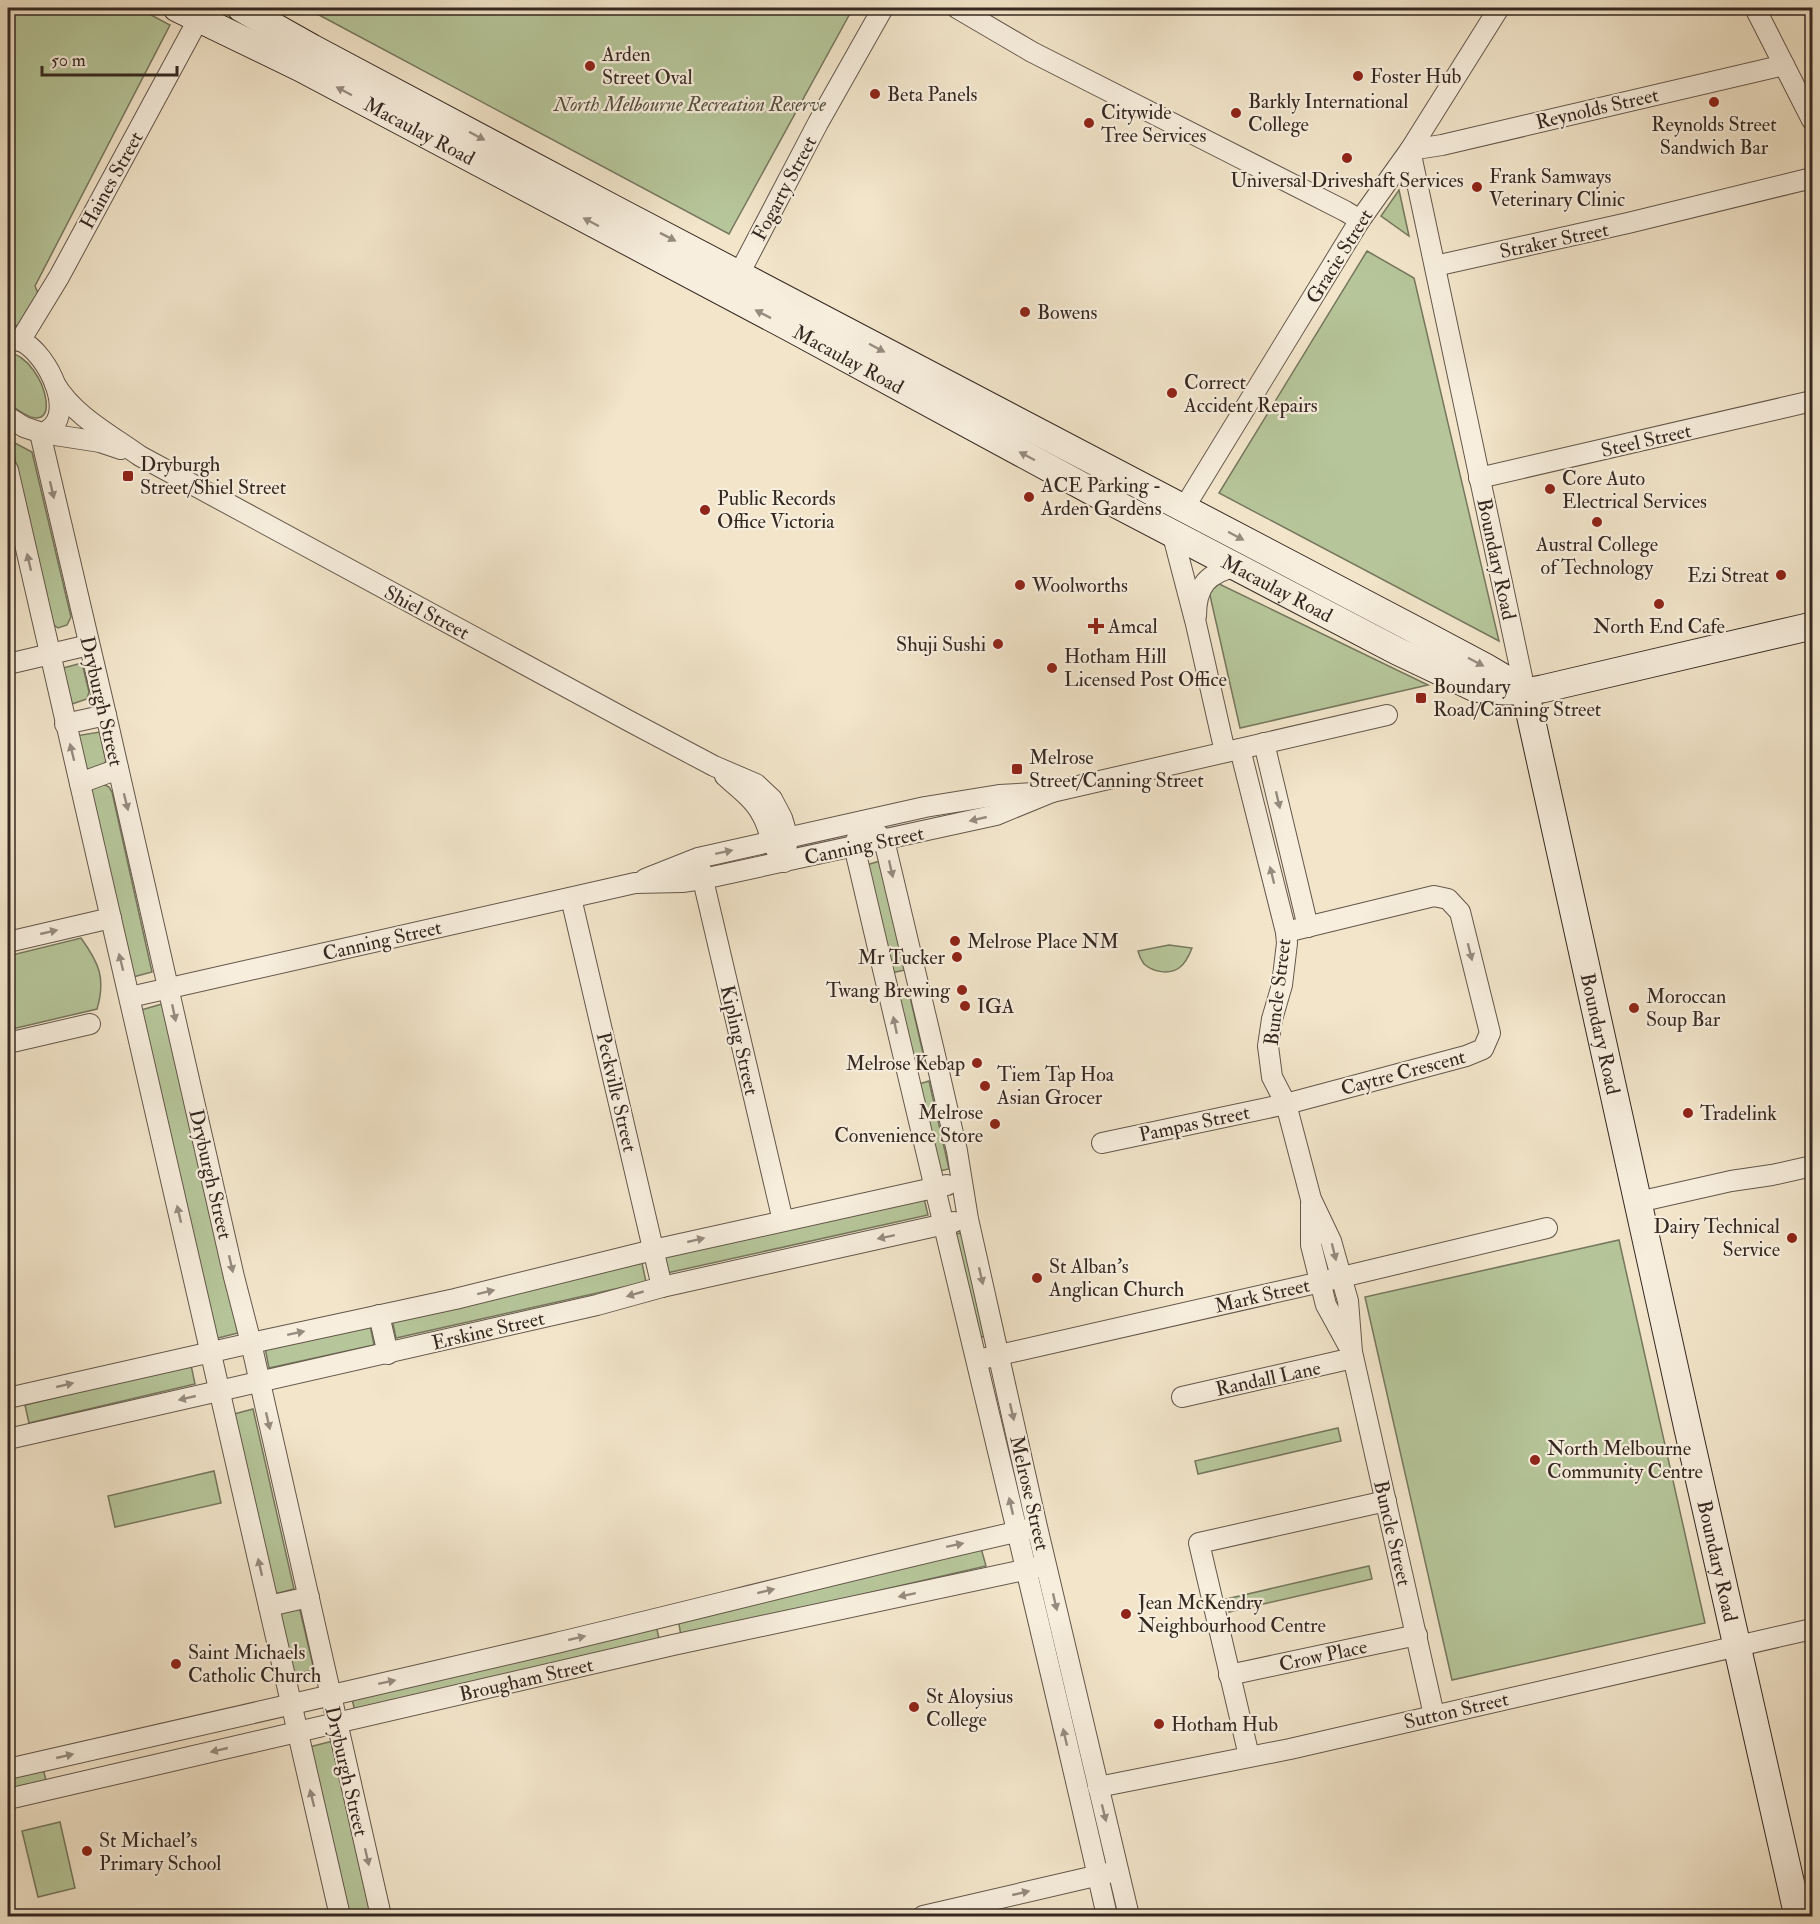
<svg xmlns="http://www.w3.org/2000/svg" width="1820" height="1924" viewBox="0 0 1820 1924" font-family="'IM FELL Double Pica',serif">
	<style>
		.green { fill: #b6c69a; stroke: #76775e; stroke-width: 1.5 }
		.lines { fill: none; stroke-linecap: round; stroke-linejoin: round }
		.street-casing { stroke: #64574b; stroke-width: 22 }
		.secondary-casing { stroke: #352821; stroke-width: 29 }
		.street { stroke: #f7eedd; stroke-width: 20 }
		.secondary { stroke: #f7eedd; stroke-width: 27 }
		.oneway { fill: #968b7f }
		.poi-dot { fill: #8f2418; stroke: #f7eedd; stroke-width: 2 }
		.labels { text-anchor: middle; stroke-width: 4.5; stroke-linejoin: round; paint-order: stroke }
		.poi-label { font-size: 20px; fill: #352821; stroke: #f7eedd; text-anchor: start }
		.park-label { font-size: 20px; font-style: italic; fill: #55503f; stroke: #f7eedd }
		.street-label { font-size: 20px; fill: #352821; stroke: #f7eedd }
	</style>
	<rect width="100%" height="100%" fill="#f2e5ca"/>
	<filter id="stains"><feTurbulence type="fractalNoise" baseFrequency=".00333" numOctaves="4"/><feColorMatrix values="0 0 0 0 .2 0 0 0 0 .09 0 0 0 0 .02 0 0 0 .5 -.17"/></filter>
	<radialGradient id="worn" r=".72"><stop offset=".6" stop-color="#630" stop-opacity="0"/><stop offset="1" stop-color="#630" stop-opacity=".3"/></radialGradient>
	<!-- green -->
	<g class="green">
		<polygon points="8,8 138,8 170,25 35,286 38,293 18,325 8,328"/>
		<polygon points="306,8 853,8 729,234"/>
		<polygon points="1399,190 1409,236 1381,216"/>
		<polygon points="1367,251 1414,278 1499,641 1219,493"/>
		<path d="M8 352C48 359 69 455 8 402Z"/>
		<polygon points="11,441 32,452 71,617 67,625 58,628 50,622"/>
		<polygon points="1213,581 1428,685 1240,728 1209,591"/>
		<polygon points="82,663 89,692 87,699 72,704 63,668"/>
		<polygon points="100,732 106,761 100,771 91,773 82,767 75,736"/>
		<polygon points="103,784 109,787 112,792 152,972 133,977 90,793 93,788"/>
		<polygon points="880,861 905,970 891,973 866,865"/>
		<path d="M81 938C99 963 106 978 97 1009L8 1030V956Z"/>
		<path d="M1169 945 1192 948C1189 956 1186 963 1179 968 1169 975 1153 972 1144 964 1141 960 1139 955 1138 951Z"/>
		<polygon points="908,988 925,1062 912,1065 895,991"/>
		<polygon points="162,1004 238,1333 214,1339 141,1010"/>
		<polygon points="929,1081 949,1169 939,1171 919,1084"/>
		<polygon points="924,1198 928,1215 667,1273 663,1256"/>
		<polygon points="964,1232 989,1335 978,1338 953,1235"/>
		<polygon points="1619,1240 1705,1623 1452,1680 1365,1297"/>
		<polygon points="642,1263 646,1282 396,1338 392,1319"/>
		<polygon points="370,1325 374,1345 269,1368 265,1348"/>
		<polygon points="191,1365 195,1384 29,1423 25,1405"/>
		<polygon points="253,1409 294,1589 275,1594 234,1414"/>
		<polygon points="1338,1428 1341,1441 1198,1474 1195,1461"/>
		<polygon points="214,1471 221,1503 115,1527 108,1496"/>
		<polygon points="981,1548 986,1566 681,1636 678,1618"/>
		<polygon points="1369,1566 1372,1579 1229,1612 1226,1599"/>
		<polygon points="299,1606 314,1670 293,1674 279,1610"/>
		<polygon points="656,1625 660,1643 355,1712 351,1694"/>
		<polygon points="333,1741 371,1916 349,1916 309,1747"/>
		<polygon points="42,1765 47,1784 8,1793 8,1773"/>
		<polygon points="60,1822 75,1888 38,1897 22,1831"/>
	</g>
	<g class="lines">
		<!-- street casing -->
		<g class="street-casing">
			<g id="street">
				<polyline points="957,8 1032,52 1345,211 1360,220"/>
				<polyline points="1755,8 1812,120"/>
				<polyline points="1435,266 1628,223 1812,178"/>
				<polyline points="739,274 818,123 883,8"/>
				<path d="M8 340C12 340 17 340 21 341 47 352 81 420 42 433L24 427 8 417"/>
				<polyline points="20,341 59,277 199,18"/>
				<path d="M55 384C74 416 111 435 140 456L631 722 714 766 756 784 772 799 782 818 788 838 784 862"/>
				<polyline points="40,433 106,715 234,1277 251,1343 381,1916"/>
				<polyline points="42,433 100,442 121,449"/>
				<polyline points="8,470 340,1916"/>
				<polyline points="1479,478 1812,401"/>
				<polyline points="1184,508 1360,220 1410,150 1499,8"/>
				<polyline points="1172,532 1196,624 1225,752"/>
				<path d="M1196 616C1196 585 1208 573 1237 566"/>
				<polyline points="8,664 89,645"/>
				<polyline points="1525,691 1410,150 1442,145 1784,65"/>
				<polyline points="65,724 106,715"/>
				<polyline points="1264,743 1308,927"/>
				<polyline points="1240,749 1286,932 1287,943 1282,985 1272,1019 1268,1046 1272,1077 1286,1104 1311,1199 1331,1241 1348,1301 1352,1352 1434,1715"/>
				<path d="M725 776C738 788 754 799 762 815 769 827 770 840 777 851"/>
				<polyline points="80,783 118,769"/>
				<polyline points="864,821 884,840 938,1068 957,1151 968,1219 1037,1527 1129,1916"/>
				<path d="M864 821 854 846 860 871C941 1220 1028 1567 1107 1916"/>
				<polyline points="700,867 783,1221"/>
				<polyline points="645,879 698,858 925,807 999,795 1052,792 1387,715"/>
				<polyline points="571,898 662,1287"/>
				<polyline points="8,942 111,918"/>
				<polyline points="130,997 635,883 682,882 703,879 996,815 1052,792"/>
				<polyline points="8,1043 90,1024"/>
				<polyline points="1102,1143 1286,1104 1466,1056 1483,1049 1490,1033 1460,912 1448,899 1434,896 1286,932"/>
				<polyline points="1638,1202 1731,1181 1772,1175 1812,1166"/>
				<polyline points="1311,1204 1311,1245 1326,1305 1348,1345"/>
				<polyline points="379,1315 388,1354"/>
				<polyline points="986,1358 1321,1282 1547,1228"/>
				<polyline points="1182,1397 1353,1358"/>
				<polyline points="8,1398 265,1340 455,1299 653,1250 947,1185"/>
				<polyline points="8,1439 597,1305 662,1287 954,1222"/>
				<polyline points="269,1606 309,1597"/>
				<polyline points="1229,1675 1417,1635"/>
				<polyline points="1249,1756 1199,1543 1386,1501"/>
				<path d="M8 1769C189 1727 371 1687 552 1644 711 1606 869 1565 1029 1529"/>
				<polyline points="1098,1787 1290,1749 1812,1629"/>
				<polyline points="8,1799 673,1645 1038,1567"/>
				<polyline points="923,1916 1108,1873"/>
			</g>
		</g>
		<!-- secondary casing -->
		<g class="secondary-casing">
			<g id="secondary">
				<path id="s1" d="M177 8 301 68 789 327 1097 494 1397 651 1475 688 1504 691H1530L1542 689 1812 626"/>
				<polyline points="241,8 312,48 616,210 1425,635 1485,667 1524,690"/>
				<path id="s2" d="M1525 691 1688 1429 1798 1916"/>
			</g>
		</g>
		<!-- street -->
		<use href="#street" class="street"/>
		<!-- secondary -->
		<use href="#secondary" class="secondary"/>
	</g>
	<!-- one-way arrows -->
	<defs><path id="oneway-solid" d="M-6-.8H1V-3.2L6.5 0L1 3.2V.8H-6Z" transform="scale(1.5)"/></defs>
	<g class="oneway">
		<use href="#oneway-solid" transform="translate(344 91) rotate(-152)"/>
		<use href="#oneway-solid" transform="translate(477 136) rotate(28)"/>
		<use href="#oneway-solid" transform="translate(591 222) rotate(-152)"/>
		<use href="#oneway-solid" transform="translate(668 237) rotate(27)"/>
		<use href="#oneway-solid" transform="translate(763 314) rotate(-153)"/>
		<use href="#oneway-solid" transform="translate(877 348) rotate(28)"/>
		<use href="#oneway-solid" transform="translate(1027 456) rotate(-152)"/>
		<use href="#oneway-solid" transform="translate(52 490) rotate(77)"/>
		<use href="#oneway-solid" transform="translate(1236 536) rotate(28)"/>
		<use href="#oneway-solid" transform="translate(29 562) rotate(-103)"/>
		<use href="#oneway-solid" transform="translate(1476 662) rotate(28)"/>
		<use href="#oneway-solid" transform="translate(72 752) rotate(-104)"/>
		<use href="#oneway-solid" transform="translate(1278 800) rotate(77)"/>
		<use href="#oneway-solid" transform="translate(126 802) rotate(76)"/>
		<use href="#oneway-solid" transform="translate(978 819) rotate(167)"/>
		<use href="#oneway-solid" transform="translate(724 852) rotate(-12)"/>
		<use href="#oneway-solid" transform="translate(891 869) rotate(77)"/>
		<use href="#oneway-solid" transform="translate(1272 875) rotate(-104)"/>
		<use href="#oneway-solid" transform="translate(49 932) rotate(-13)"/>
		<use href="#oneway-solid" transform="translate(1470 952) rotate(76)"/>
		<use href="#oneway-solid" transform="translate(121 962) rotate(-104)"/>
		<use href="#oneway-solid" transform="translate(174 1013) rotate(78)"/>
		<use href="#oneway-solid" transform="translate(895 1025) rotate(-102)"/>
		<use href="#oneway-solid" transform="translate(179 1214) rotate(-103)"/>
		<use href="#oneway-solid" transform="translate(886 1237) rotate(168)"/>
		<use href="#oneway-solid" transform="translate(696 1240) rotate(-13)"/>
		<use href="#oneway-solid" transform="translate(1334 1252) rotate(76)"/>
		<use href="#oneway-solid" transform="translate(231 1264) rotate(77)"/>
		<use href="#oneway-solid" transform="translate(981 1276) rotate(77)"/>
		<use href="#oneway-solid" transform="translate(486 1292) rotate(-14)"/>
		<use href="#oneway-solid" transform="translate(635 1294) rotate(164)"/>
		<use href="#oneway-solid" transform="translate(296 1333) rotate(-12)"/>
		<use href="#oneway-solid" transform="translate(65 1385) rotate(-13)"/>
		<use href="#oneway-solid" transform="translate(187 1398) rotate(167)"/>
		<use href="#oneway-solid" transform="translate(1012 1412) rotate(77)"/>
		<use href="#oneway-solid" transform="translate(268 1421) rotate(77)"/>
		<use href="#oneway-solid" transform="translate(1011 1506) rotate(-103)"/>
		<use href="#oneway-solid" transform="translate(955 1545) rotate(-12)"/>
		<use href="#oneway-solid" transform="translate(260 1567) rotate(-103)"/>
		<use href="#oneway-solid" transform="translate(766 1591) rotate(-14)"/>
		<use href="#oneway-solid" transform="translate(907 1595) rotate(168)"/>
		<use href="#oneway-solid" transform="translate(1055 1602) rotate(77)"/>
		<use href="#oneway-solid" transform="translate(577 1638) rotate(-13)"/>
		<use href="#oneway-solid" transform="translate(387 1682) rotate(-12)"/>
		<use href="#oneway-solid" transform="translate(1065 1737) rotate(-103)"/>
		<use href="#oneway-solid" transform="translate(219 1750) rotate(167)"/>
		<use href="#oneway-solid" transform="translate(65 1756) rotate(-13)"/>
		<use href="#oneway-solid" transform="translate(312 1798) rotate(-104)"/>
		<use href="#oneway-solid" transform="translate(1104 1813) rotate(76)"/>
		<use href="#oneway-solid" transform="translate(367 1857) rotate(77)"/>
		<use href="#oneway-solid" transform="translate(1021 1893) rotate(-13)"/>
	</g>
	<!-- markers -->
	<g class="poi-dot">
		<circle cx="590" cy="66" r="6"/>
		<circle cx="1358" cy="76" r="6"/>
		<circle cx="875" cy="94" r="6"/>
		<circle cx="1714" cy="102" r="6"/>
		<circle cx="1236" cy="113" r="6"/>
		<circle cx="1089" cy="123" r="6"/>
		<circle cx="1347" cy="158" r="6"/>
		<circle cx="1477" cy="187" r="6"/>
		<circle cx="1025" cy="312" r="6"/>
		<circle cx="1172" cy="393" r="6"/>
		<rect x="122" y="470" width="12" height="12" rx="3"/>
		<circle cx="1550" cy="489" r="6"/>
		<circle cx="1029" cy="497" r="6"/>
		<circle cx="705" cy="510" r="6"/>
		<circle cx="1597" cy="522" r="6"/>
		<circle cx="1781" cy="575" r="6"/>
		<circle cx="1020" cy="585" r="6"/>
		<circle cx="1659" cy="604" r="6"/>
		<path d="M1093 617h6v6h6v6h-6v6h-6v-6h-6v-6h6z"/>
		<circle cx="998" cy="644" r="6"/>
		<circle cx="1052" cy="668" r="6"/>
		<rect x="1415" y="692" width="12" height="12" rx="3"/>
		<rect x="1011" y="763" width="12" height="12" rx="3"/>
		<circle cx="955" cy="941" r="6"/>
		<circle cx="957" cy="957" r="6"/>
		<circle cx="962" cy="990" r="6"/>
		<circle cx="965" cy="1006" r="6"/>
		<circle cx="1634" cy="1008" r="6"/>
		<circle cx="977" cy="1063" r="6"/>
		<circle cx="985" cy="1086" r="6"/>
		<circle cx="1688" cy="1113" r="6"/>
		<circle cx="995" cy="1124" r="6"/>
		<circle cx="1792" cy="1238" r="6"/>
		<circle cx="1037" cy="1278" r="6"/>
		<circle cx="1535" cy="1460" r="6"/>
		<circle cx="1126" cy="1614" r="6"/>
		<circle cx="176" cy="1664" r="6"/>
		<circle cx="914" cy="1707" r="6"/>
		<circle cx="1159" cy="1724" r="6"/>
		<circle cx="87" cy="1851" r="6"/>
	</g>
	<g class="labels">
		<!-- poi labels -->
		<g class="poi-label">
			<text x="602" y="61">Arden<tspan x="602" dy="23">Street Oval</tspan></text>
			<text x="1370" y="83">Foster Hub</text>
			<text x="887" y="101">Beta Panels</text>
			<text x="1248" y="108">Barkly International<tspan x="1248" dy="23">College</tspan></text>
			<text x="1101" y="119">Citywide<tspan x="1101" dy="23">Tree Services</tspan></text>
			<text x="1714" y="131" text-anchor="middle">Reynolds Street<tspan x="1714" dy="23">Sandwich Bar</tspan></text>
			<text x="1489" y="183">Frank Samways<tspan x="1489" dy="23">Veterinary Clinic</tspan></text>
			<text x="1347" y="187" text-anchor="middle">Universal Driveshaft Services</text>
			<text x="1037" y="319">Bowens</text>
			<text x="1184" y="389">Correct<tspan x="1184" dy="23">Accident Repairs</tspan></text>
			<text x="140" y="471">Dryburgh<tspan x="140" dy="23">Street/Shiel Street</tspan></text>
			<text x="1562" y="485">Core Auto<tspan x="1562" dy="23">Electrical Services</tspan></text>
			<text x="1041" y="492">ACE Parking -<tspan x="1041" dy="23">Arden Gardens</tspan></text>
			<text x="717" y="505">Public Records<tspan x="717" dy="23">Office Victoria</tspan></text>
			<text x="1597" y="551" text-anchor="middle">Austral College<tspan x="1597" dy="23">of Technology</tspan></text>
			<text x="1769" y="582" text-anchor="end">Ezi Streat</text>
			<text x="1032" y="592">Woolworths</text>
			<text x="1108" y="633">Amcal</text>
			<text x="1659" y="633" text-anchor="middle">North End Cafe</text>
			<text x="986" y="651" text-anchor="end">Shuji Sushi</text>
			<text x="1064" y="663">Hotham Hill<tspan x="1064" dy="23">Licensed Post Office</tspan></text>
			<text x="1433" y="693">Boundary<tspan x="1433" dy="23">Road/Canning Street</tspan></text>
			<text x="1029" y="764">Melrose<tspan x="1029" dy="23">Street/Canning Street</tspan></text>
			<text x="967" y="948">Melrose Place NM</text>
			<text x="945" y="964" text-anchor="end">Mr Tucker</text>
			<text x="950" y="997" text-anchor="end">Twang Brewing</text>
			<text x="1646" y="1003">Moroccan<tspan x="1646" dy="23">Soup Bar</tspan></text>
			<text x="977" y="1013">IGA</text>
			<text x="965" y="1070" text-anchor="end">Melrose Kebap</text>
			<text x="997" y="1081">Tiem Tap Hoa<tspan x="997" dy="23">Asian Grocer</tspan></text>
			<text x="983" y="1119" text-anchor="end">Melrose<tspan x="983" dy="23">Convenience Store</tspan></text>
			<text x="1700" y="1120">Tradelink</text>
			<text x="1780" y="1233" text-anchor="end">Dairy Technical<tspan x="1780" dy="23">Service</tspan></text>
			<text x="1049" y="1273">St Alban's<tspan x="1049" dy="23">Anglican Church</tspan></text>
			<text x="1547" y="1455">North Melbourne<tspan x="1547" dy="23">Community Centre</tspan></text>
			<text x="1138" y="1609">Jean McKendry<tspan x="1138" dy="23">Neighbourhood Centre</tspan></text>
			<text x="188" y="1659">Saint Michaels<tspan x="188" dy="23">Catholic Church</tspan></text>
			<text x="926" y="1703">St Aloysius<tspan x="926" dy="23">College</tspan></text>
			<text x="1171" y="1731">Hotham Hub</text>
			<text x="99" y="1847">St Michael's<tspan x="99" dy="23">Primary School</tspan></text>
		</g>
		<!-- park labels -->
		<g class="park-label">
			<text x="690" y="111">North Melbourne Recreation Reserve</text>
		</g>
		<!-- street labels -->
		<g class="street-label">
			<text transform="translate(1597 108) rotate(-13)" y="7">Reynolds Street</text>
			<text dy="7" stroke="none"><textPath href="#s1" startOffset="272">Macaulay Road</textPath></text>
			<text transform="translate(111 180) rotate(-61)" y="7">Haines Street</text>
			<text transform="translate(784 188) rotate(-62)" y="7">Fogarty Street</text>
			<text transform="translate(1554 240) rotate(-12)" y="7">Straker Street</text>
			<text transform="translate(1339 256) rotate(-58)" y="7">Gracie Street</text>
			<text dy="7" stroke="none"><textPath href="#s1" startOffset="758">Macaulay Road</textPath></text>
			<text transform="translate(1646 440) rotate(-13)" y="7">Steel Street</text>
			<text transform="translate(1497 559) rotate(78)" y="7">Boundary Road</text>
			<text dy="7" stroke="none"><textPath href="#s1" startOffset="1244">Macaulay Road</textPath></text>
			<text transform="translate(427 612) rotate(28)" y="7">Shiel Street</text>
			<text transform="translate(102 701) rotate(77)" y="7">Dryburgh Street</text>
			<text transform="translate(864 845) rotate(-12)" y="7">Canning Street</text>
			<text transform="translate(382 940) rotate(-13)" y="7">Canning Street</text>
			<text transform="translate(1277 992) rotate(-83)" y="7">Buncle Street</text>
			<text dy="7" stroke="none"><textPath href="#s2" startOffset="351">Boundary Road</textPath></text>
			<text transform="translate(740 1040) rotate(77)" y="7">Kipling Street</text>
			<text transform="translate(1403 1072) rotate(-15)" y="7">Caytre Crescent</text>
			<text transform="translate(617 1092) rotate(77)" y="7">Peckville Street</text>
			<text transform="translate(1194 1123) rotate(-12)" y="7">Pampas Street</text>
			<text transform="translate(211 1174) rotate(77)" y="7">Dryburgh Street</text>
			<text transform="translate(1262 1295) rotate(-13)" y="7">Mark Street</text>
			<text transform="translate(488 1330) rotate(-13)" y="7">Erskine Street</text>
			<text transform="translate(1268 1378) rotate(-12)" y="7">Randall Lane</text>
			<text transform="translate(1030 1493) rotate(77)" y="7">Melrose Street</text>
			<text transform="translate(1393 1533) rotate(77)" y="7">Buncle Street</text>
			<text dy="7" stroke="none"><textPath href="#s2" startOffset="891">Boundary Road</textPath></text>
			<text transform="translate(1323 1655) rotate(-12)" y="7">Crow Place</text>
			<text transform="translate(526 1679) rotate(-13)" y="7">Brougham Street</text>
			<text transform="translate(1456 1710) rotate(-13)" y="7">Sutton Street</text>
			<text transform="translate(347 1771) rotate(77)" y="7">Dryburgh Street</text>
		</g>
	</g>
	<!-- margin -->
	<rect width="1820" height="1924" fill="none" stroke="#f2e5ca" stroke-width="30"/>
	<rect x="9" y="9" width="1802" height="1906" fill="none" stroke="#352821" stroke-width="3"/>
	<rect x="15" y="15" width="1790" height="1894" fill="none" stroke="#352821" stroke-width="1.5"/>
	<!-- scale -->
	<path d="M42 66v9h135v-9" fill="none" stroke="#352821" stroke-width="3"/>
	<text x="51" y="66" font-size="18" fill="#352821" stroke="#f7eedd" stroke-width="4.5" paint-order="stroke">50 m</text>
	<rect width="100%" height="100%" filter="url(#stains)"/>
	<rect width="100%" height="100%" fill="url(#worn)"/>
</svg>
